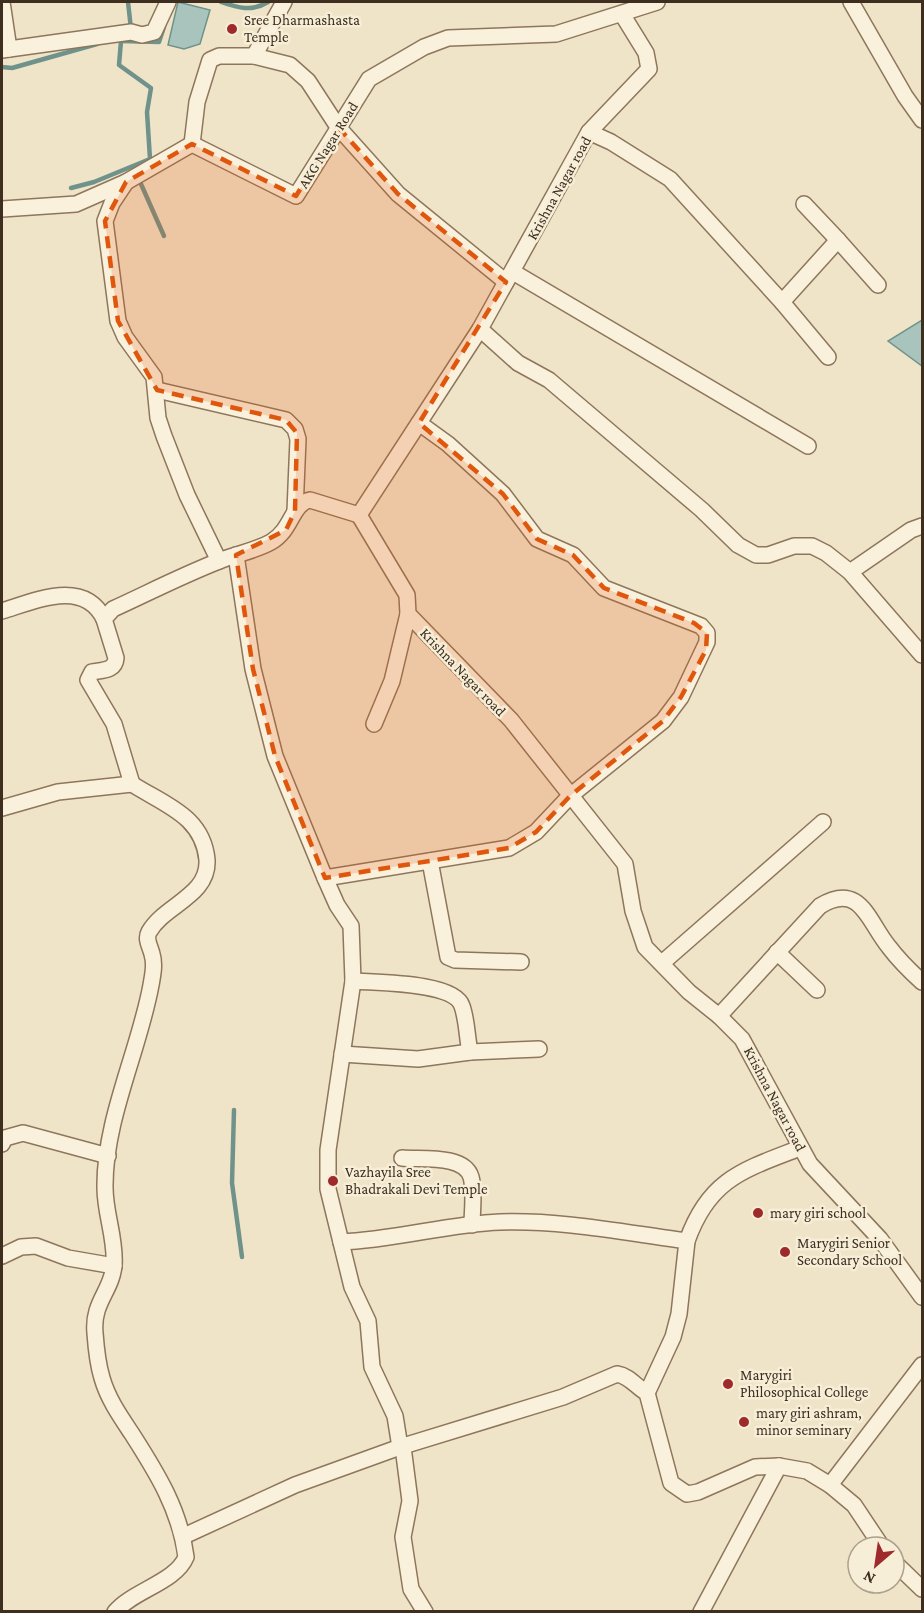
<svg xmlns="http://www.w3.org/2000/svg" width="924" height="1613" viewBox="0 0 924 1613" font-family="'Crimson Pro',serif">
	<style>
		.water { fill: #a9c4bc; stroke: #6f938a; stroke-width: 1.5 }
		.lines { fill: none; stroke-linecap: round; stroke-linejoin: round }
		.stream { stroke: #6f938a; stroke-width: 4.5 }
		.minor-casing { stroke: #8d765c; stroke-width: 18 }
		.minor { stroke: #faf1dc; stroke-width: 15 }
		.marked { fill: #df570d; fill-opacity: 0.2; stroke: #df570d; stroke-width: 4.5; stroke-dasharray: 12 8; stroke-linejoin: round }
		.poi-dot { fill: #9e2a2b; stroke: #f7eed8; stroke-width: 2 }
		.labels { text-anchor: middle; stroke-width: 5; stroke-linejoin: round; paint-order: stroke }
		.poi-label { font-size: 15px; fill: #3d2e20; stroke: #f7eed8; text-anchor: start }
		.street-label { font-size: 15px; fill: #3d2e20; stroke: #f7eed8 }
	</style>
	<rect width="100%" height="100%" fill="#f0e4c8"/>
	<!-- water -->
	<g class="water">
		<polygon points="178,2 210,10 200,44 184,49 168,45"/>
		<polygon points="922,320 922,366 888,341"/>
	</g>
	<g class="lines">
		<!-- stream -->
		<g class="stream">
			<polyline points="128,2 131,29"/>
			<path d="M221 2C238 8 252 12 268 2"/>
			<polyline points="121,41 159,42 164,27"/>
			<polyline points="2,67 12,68 97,44"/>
			<polyline points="141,184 164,236"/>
			<polyline points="71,188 94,182 150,159 147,112 151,88 119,65 121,41"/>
			<polyline points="234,1110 232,1183 242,1257"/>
		</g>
		<!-- minor casing -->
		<g class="minor-casing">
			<g id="minor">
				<polyline points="2,2 9,49"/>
				<polyline points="851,2 905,96 922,120"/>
				<polyline points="622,14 646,53 649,69 589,132 480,329 359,515 407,595 408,614 511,720 625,864 633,911 645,947 689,992 719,1016 742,1039 810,1164 880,1239 922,1297"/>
				<polyline points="2,50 131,32 142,35 154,32 168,2"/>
				<polyline points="254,56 284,2"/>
				<polyline points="589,132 611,142 670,179 782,302 828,357"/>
				<polyline points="192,144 197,102 210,60 219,56 254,56 290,65 308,81 338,127 398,194 506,282"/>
				<polyline points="126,182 112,203 105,221 118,321 125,337 154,377 158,418 164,436 187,495 219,561"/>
				<polyline points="804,204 838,240"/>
				<polyline points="2,209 76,204 126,182 192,144 296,196 369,79 424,47 448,38 556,34 657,2"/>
				<polyline points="513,272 808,446"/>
				<polyline points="782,302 838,240 878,285"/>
				<polyline points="480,329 518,363 549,380 702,510 738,545 756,555 768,555 794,546 812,546 826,553 850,572 922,655"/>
				<polyline points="157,390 286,420 295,429 298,439 295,511"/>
				<path d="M236 555 253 669 275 756 325 878 337 905 351 926 353 981 328 1150V1189L352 1287 368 1321 372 1367 395 1416 400 1447 563 1397 617 1374C630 1376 636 1387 647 1393L671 1483 687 1494 698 1492 755 1467 779 1466"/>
				<polyline points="850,572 911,530 922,526"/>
				<path d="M2 611C35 601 84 578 104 619"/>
				<polyline points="374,724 392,681 408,614"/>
				<path d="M2 808 58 792 132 784 114 724 88 680 92 672C103 670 115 671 116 658L104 619 113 609C148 593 183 575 219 561 236 554 255 551 271 542 293 529 291 504 310 500L359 515"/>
				<polyline points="430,861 448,957 455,960 521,962"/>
				<polyline points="325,878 509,848 536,832 570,796 663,721 681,697 707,642 707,633 701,626 604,588 573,555 537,539 503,494 448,444 419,423"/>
				<polyline points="777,952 817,990"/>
				<polyline points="662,963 823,822"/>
				<path d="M353 981C377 983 454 982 462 1006 467 1020 467 1038 470 1052"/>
				<path d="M719 1016 820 906C861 881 868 922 889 947 898 959 911 972 922 982"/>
				<polyline points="342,1054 418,1059 470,1052 539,1049"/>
				<polyline points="2,1144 5,1138 23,1133 108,1156"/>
				<path d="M402 1158C421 1160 464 1154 471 1177 475 1191 472 1211 472 1225"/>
				<path d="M687 1241C709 1179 743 1170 800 1148"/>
				<path d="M341 1242C395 1240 447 1224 500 1222 563 1220 626 1233 687 1241L679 1314 673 1337 647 1393"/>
				<polyline points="2,1256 21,1247 36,1246 68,1258 114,1266"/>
				<polyline points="403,1447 410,1501 403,1537 411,1589 425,1612"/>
				<polyline points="184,1536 295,1485 400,1447"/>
				<polyline points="882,1547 854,1505 830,1485 922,1365"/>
				<polyline points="894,1562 922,1589"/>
				<path d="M115 1612C132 1591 176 1582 186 1557 180 1510 157 1473 132 1434 120 1416 108 1399 102 1378 98 1365 96 1347 95 1333 92 1302 112 1291 114 1265 116 1239 105 1214 105 1188 104 1120 139 1051 151 985 153 974 155 964 152 954 150 946 145 939 149 932 164 905 209 896 207 860 203 816 165 805 132 784"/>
				<polyline points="701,1612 779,1466 807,1471 830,1485"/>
			</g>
		</g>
		<!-- minor -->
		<use href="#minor" class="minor"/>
	</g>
	<!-- marked area -->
	<path class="marked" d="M338 127 398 194 506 282 419 423 503 494 537 539 573 555 604 588 694 623 707 633 706 650 681 697 663 721 570 796 536 832 509 848 325 878 275 756 253 669 236 555 286 530 295 511 297 433 286 420 157 390 118 321 105 221 126 182 192 144 296 196Z"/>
	<!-- markers -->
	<g class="poi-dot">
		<circle cx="232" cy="29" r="6"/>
		<circle cx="333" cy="1181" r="6"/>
		<circle cx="758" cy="1213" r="6"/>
		<circle cx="785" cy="1252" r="6"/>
		<circle cx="728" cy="1384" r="6"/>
		<circle cx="744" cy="1422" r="6"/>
	</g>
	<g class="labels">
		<!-- poi labels -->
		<g class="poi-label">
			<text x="244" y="25">Sree Dharmashasta<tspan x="244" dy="17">Temple</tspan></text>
			<text x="345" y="1177">Vazhayila Sree<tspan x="345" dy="17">Bhadrakali Devi Temple</tspan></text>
			<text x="770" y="1218">mary giri school</text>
			<text x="797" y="1248">Marygiri Senior<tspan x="797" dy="17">Secondary School</tspan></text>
			<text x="740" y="1380">Marygiri<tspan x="740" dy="17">Philosophical College</tspan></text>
			<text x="756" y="1418">mary giri ashram,<tspan x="756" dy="17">minor seminary</tspan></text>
		</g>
		<!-- street labels -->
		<g class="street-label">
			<text transform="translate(328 145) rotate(-58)" y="5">AKG Nagar Road</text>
			<text transform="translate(559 188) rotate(-61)" y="5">Krishna Nagar road</text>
			<text transform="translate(463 672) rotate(46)" y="5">Krishna Nagar road</text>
			<text transform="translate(775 1099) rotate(62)" y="5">Krishna Nagar road</text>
		</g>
	</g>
	<!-- border -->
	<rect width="924" height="1613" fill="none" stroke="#3d2e20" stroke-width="6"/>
	<!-- north arrow -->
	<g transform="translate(876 1565) rotate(209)"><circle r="28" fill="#f7eed8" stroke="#ada18e" stroke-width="1.5"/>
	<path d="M0-4.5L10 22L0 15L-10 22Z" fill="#9e2a2b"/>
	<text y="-9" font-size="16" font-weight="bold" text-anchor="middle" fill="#3d2e20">N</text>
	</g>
</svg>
